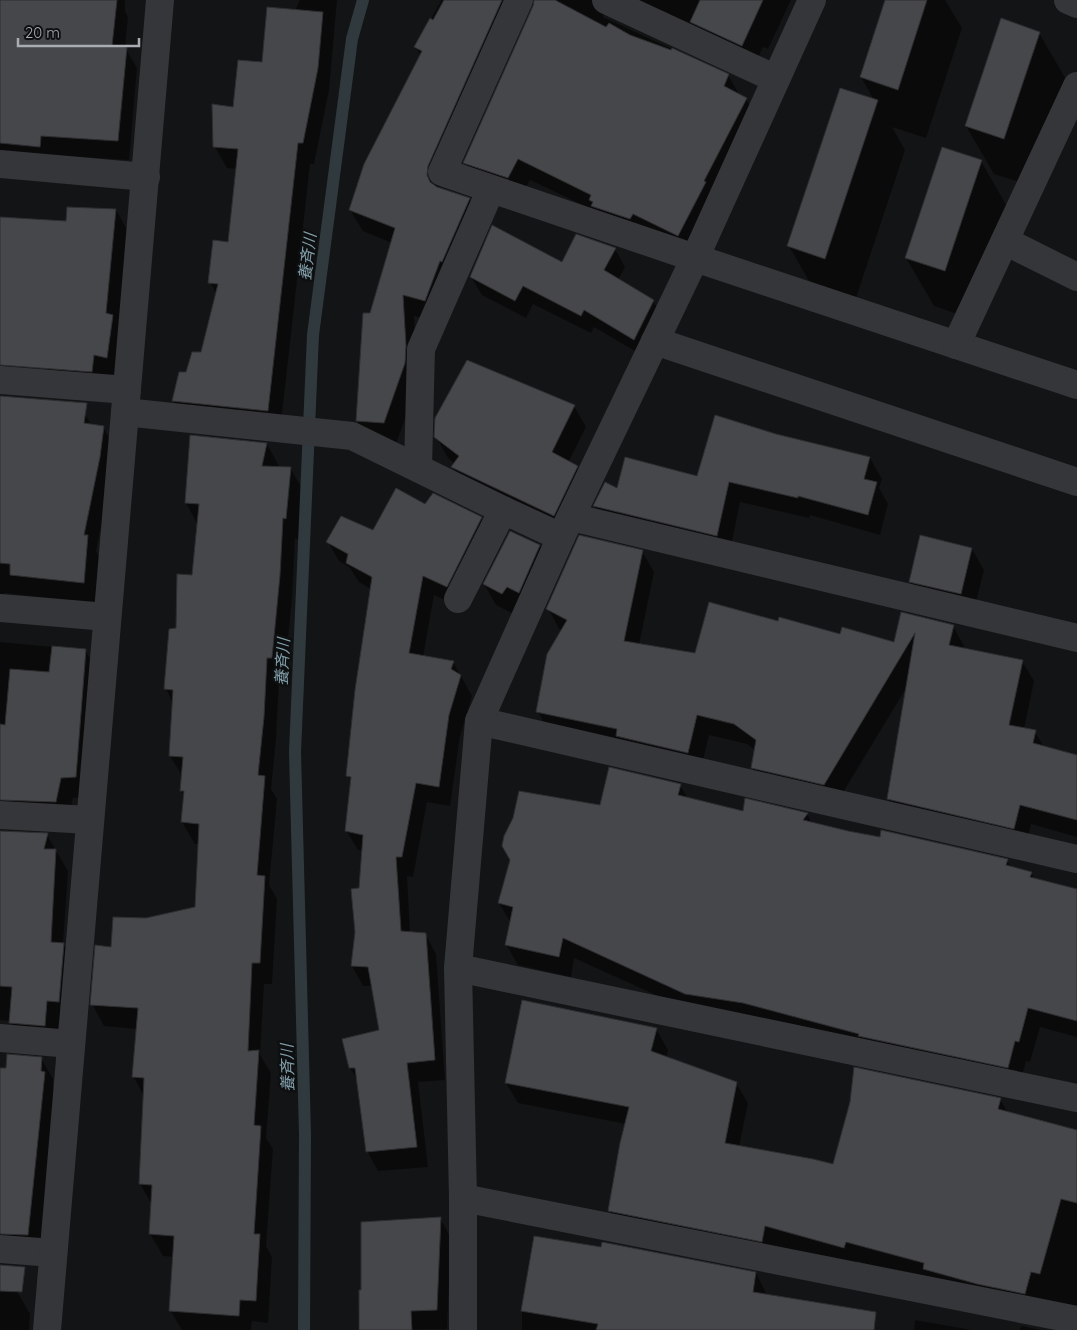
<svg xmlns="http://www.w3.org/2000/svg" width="1077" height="1330" viewBox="0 0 1077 1330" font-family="Quicksand,'Noto Sans JP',sans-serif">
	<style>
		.shadow { fill: #0007 }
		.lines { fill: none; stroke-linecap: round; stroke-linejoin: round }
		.stream { stroke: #303a3e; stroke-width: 12 }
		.building { fill: #46474a; stroke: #2e2e31 }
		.minor { stroke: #353639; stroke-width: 28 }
		.labels { text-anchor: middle; stroke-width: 5; stroke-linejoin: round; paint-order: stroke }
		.water-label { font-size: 16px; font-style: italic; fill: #829faa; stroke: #0e0f10 }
	</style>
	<rect width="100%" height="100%" fill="#131415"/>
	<!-- shadow -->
	<g class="shadow">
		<polygon points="0,0 125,0 125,11 128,17 125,48 137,68 129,160 51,155 0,160"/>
		<polygon points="300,0 337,0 329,90 314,164 310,164 280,432 185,422 173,401 187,374 202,354 217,295 210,282 229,243 237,169 227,168 215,147 234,109 295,11"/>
		<polygon points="441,0 791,0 768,49 763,47 754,66 609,8 603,15 603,17 728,75 740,96 746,99 759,120 690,256 530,180 520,198 477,184 465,163 535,6 531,5 516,15 439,187 439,189 469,199 481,220 437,321 414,316 417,368 417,385 396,444 369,442 357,421 371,314 392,243 363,231 350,210 421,56 415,47 441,1"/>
		<polygon points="886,0 945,0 962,28 926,138 892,127 905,150 853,307 817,295 789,246 874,100 861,77"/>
		<polygon points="1039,33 1067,81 1032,186 994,174 966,126"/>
		<polygon points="981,161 1009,210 972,319 934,306 906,258"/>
		<polygon points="116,210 129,233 120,381 51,374 46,366 0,364 0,218 67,222"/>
		<polygon points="615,249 625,267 618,280 653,301 664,319 645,357 594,327 591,333 533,304 526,318 482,295 471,277 563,263"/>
		<polygon points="574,406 586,427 568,463 577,467 589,488 565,536 464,488 453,467 455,464 448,458 436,437"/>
		<polygon points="0,414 85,414 92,426 103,427 114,447 111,478 96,551 99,557 95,603 4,593 3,597 0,597"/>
		<polygon points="775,435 870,458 882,479 879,488 888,504 880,535 810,515 809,518 740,502 729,556 606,527 595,506 617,490 698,478"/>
		<polygon points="267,444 279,466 279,468 290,468 303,490 298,540 295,538 292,598 284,679 279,679 276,739 271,789 277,799 269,885 277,899 272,984 264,984 260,1055 271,1073 266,1138 273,1149 266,1246 272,1257 268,1323 252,1321 251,1330 182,1330 170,1310 174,1257 163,1256 150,1234 152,1205 140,1184 144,1096 133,1076 138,1029 104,1026 92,1004 146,920 196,908 199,844 195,844 182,822 185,797 181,791 183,777 170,756 173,703 166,689 177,629 194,577 198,525 186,503"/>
		<polygon points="425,506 481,518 492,538 458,606 434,595 423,657 453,662 472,696 460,736 450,806 427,802 413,877 407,876 410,933 425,934 436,954 445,1080 418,1082 428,1167 378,1171 367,1151 358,1081 350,1068 381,1031 372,986 363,986 352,966 363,851 358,850 346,830 352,783 348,775 371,589 359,582 350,568 339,561 328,542 373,532"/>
		<polygon points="540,546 552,566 514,614 496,605 484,584"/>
		<polygon points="972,549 984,570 973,614 922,602 910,582"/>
		<polygon points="642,551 654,572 639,645 696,655 779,622 841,635 895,644 902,614 953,626 964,646 964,649 1022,661 1034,681 1024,729 1035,732 1044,747 1077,756 1077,837 1031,824 1026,848 900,819 888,799 908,685 836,804 764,788 752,767 755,750 747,744 709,735 700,773 549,732 538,712 562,630 559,629 548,608"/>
		<polygon points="0,642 85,650 97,671 87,797 73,798 67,823 0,826"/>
		<polygon points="680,785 688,799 744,812 807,814 812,823 848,832 1007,860 1011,867 1031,873 1035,879 1077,891 1077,1037 1040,1027 1030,1062 1026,1061 1019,1087 698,1014 574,958 571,977 518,965 506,944 511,923 499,903 601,807"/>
		<polygon points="0,832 47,835 68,871 63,943 75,964 70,1022 59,1021 56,1046 22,1043 10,1021 0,1020"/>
		<polygon points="656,1029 668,1050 666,1058 736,1083 748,1103 739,1147 834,1166 1000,1099 1008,1113 1077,1131 1077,1321 857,1261 855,1268 776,1246 774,1261 621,1231 609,1211 626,1124 518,1103 506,1083"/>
		<polygon points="41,1058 53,1079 53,1087 57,1094 40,1248 0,1260 0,1068 7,1068"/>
		<polygon points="440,1218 451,1238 447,1329 358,1330 359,1291 363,1291"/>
		<polygon points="0,1266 21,1287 18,1293 30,1314 29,1330 0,1330"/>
		<polygon points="756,1273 767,1295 854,1330 522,1330 522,1311"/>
		<polygon points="915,1320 972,1330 914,1330"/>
		<polygon points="1021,1326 1041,1330 1020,1330"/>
	</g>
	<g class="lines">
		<!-- stream -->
		<polyline class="stream" points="304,1330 305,1134 295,752 313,335 352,39 363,0"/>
	</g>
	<!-- building -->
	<g class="building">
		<polygon points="0,0 117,0 112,46 127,47 118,141 41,136 40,147 0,143"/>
		<polygon points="444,0 502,0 428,166 427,175 430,182 437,187 470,198 442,262 440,261 425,301 403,295 406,346 405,363 384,423 356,421 363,313 370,313 395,228 349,210 364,164 422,51 414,47 430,18 433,20"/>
		<polygon points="534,0 555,0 606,27 609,23 630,35 671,50 672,48 729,74 724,86 747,98 704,181 706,182 678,236 633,214 630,219 591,206 593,202 589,200 591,195 518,159 508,178 463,163 533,6"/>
		<polygon points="700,0 763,0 742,46 690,22"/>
		<polygon points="885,0 927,0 898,90 860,77"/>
		<polygon points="267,7 323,12 318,68 303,143 298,143 268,411 172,401 179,372 186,372 192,352 201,352 218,284 208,283 213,240 228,242 238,149 213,147 212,104 233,107 238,60 262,62"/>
		<polygon points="1001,18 1040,32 1004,139 965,126"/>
		<polygon points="840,88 878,100 825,259 787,246"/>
		<polygon points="942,147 982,160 945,271 905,258"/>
		<polygon points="67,207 116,209 106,313 113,315 107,358 94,355 92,372 0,365 0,217 66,221"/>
		<polygon points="492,225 562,262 576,234 616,248 604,270 654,300 634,340 584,310 581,316 523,286 515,301 470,277"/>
		<polygon points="467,360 575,405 552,452 578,466 554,516 451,467 459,456 434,437 435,418"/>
		<polygon points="0,396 87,403 84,423 104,426 100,457 84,535 88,535 84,583 10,575 10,564 0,563"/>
		<polygon points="715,415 776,434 870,457 864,479 877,482 868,515 798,496 798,498 729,482 717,536 593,506 605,482 617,488 625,457 697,476"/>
		<polygon points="190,435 267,443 262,466 291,467 286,519 283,518 280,575 272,658 267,658 264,717 258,775 265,776 257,875 265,876 260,963 252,963 248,1051 259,1050 254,1125 261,1126 254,1234 260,1234 256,1301 240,1300 239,1316 169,1311 174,1236 149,1234 152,1185 139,1184 144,1078 132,1077 138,1008 90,1005 95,945 111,947 113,917 146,918 195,907 199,824 181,822 184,791 180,791 183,757 169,756 173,690 164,689 169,629 176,628 177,574 192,575 199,504 185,503"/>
		<polygon points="396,488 425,504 433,493 482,517 447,587 423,576 409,653 454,661 451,669 461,675 449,715 439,787 416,783 402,857 396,857 401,931 426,933 435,1060 407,1063 417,1147 366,1152 355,1068 349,1068 342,1039 379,1030 368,967 351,966 355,932 351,889 359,888 363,835 345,831 351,777 346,776 355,690 372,577 346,563 348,554 326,542 341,516 373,530"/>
		<polygon points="510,531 540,545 519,593 507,587 502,594 483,584"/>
		<polygon points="579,535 643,550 624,641 695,653 709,602 778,621 779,617 840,634 842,627 894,642 901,612 954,625 949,645 1023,660 1009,725 1036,730 1033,743 1077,755 1077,820 1020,805 1014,829 887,799 915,633 824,785 751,768 756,740 734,724 697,715 688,753 616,736 617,729 536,712 547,654 567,620 546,609"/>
		<polygon points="920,535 972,548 961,594 909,582"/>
		<polygon points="52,646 86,649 76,777 61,778 56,802 0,800 0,724 5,725 10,669 49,672"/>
		<polygon points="609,767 681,784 678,795 743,811 745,798 808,813 803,820 848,831 880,837 881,830 1008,859 1006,865 1032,872 1030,877 1077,889 1077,1021 1028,1008 1019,1042 1015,1041 1008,1068 858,1036 859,1034 743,1003 685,994 563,938 559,957 505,945 513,907 498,903 510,860 502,846 504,836 513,818 519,791 600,805"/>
		<polygon points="0,831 48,833 44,849 56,849 51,942 64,943 59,1002 47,1001 45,1026 9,1023 12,987 0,986"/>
		<polygon points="522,1000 657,1028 651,1051 737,1082 725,1143 813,1159 833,1164 850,1102 854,1067 1001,1098 998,1109 1077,1130 1077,1203 1061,1199 1040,1274 1031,1272 1025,1294 977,1284 923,1269 924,1263 846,1242 844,1248 765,1226 762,1242 608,1211 620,1143 629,1107 505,1083"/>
		<polygon points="7,1054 42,1057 41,1071 45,1072 28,1235 0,1234 0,1068 6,1068"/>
		<polygon points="441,1217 437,1310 411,1311 412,1330 359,1330 359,1290 361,1290 361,1222"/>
		<polygon points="534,1236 601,1247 602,1242 756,1272 753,1292 876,1312 874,1330 596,1330 598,1324 521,1311"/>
		<polygon points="0,1265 25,1267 22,1292 0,1291"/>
	</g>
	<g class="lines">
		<!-- minor -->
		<g class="minor">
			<polyline points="519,0 442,172 695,258 1077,385"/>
			<polyline points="606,0 776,79"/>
			<polyline points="1068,0 1077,4"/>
			<polyline points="0,164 146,177"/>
			<polyline points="1005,241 1077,277"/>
			<polyline points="655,341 1077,482"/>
			<polyline points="956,345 1077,86"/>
			<polyline points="0,380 127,390"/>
			<polyline points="125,412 352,436 503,510 561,537"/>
			<polyline points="418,468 421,349 491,189"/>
			<polyline points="571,517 1077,638"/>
			<polyline points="458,599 503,510"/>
			<polyline points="0,608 107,617"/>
			<polyline points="479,721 1077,859"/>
			<polyline points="0,815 90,820"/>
			<polyline points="458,968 1077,1098"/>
			<polyline points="0,1038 71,1044"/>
			<polyline points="463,1198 1077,1320"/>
			<polyline points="0,1249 53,1253"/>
			<polyline points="47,1330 160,0"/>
			<polyline points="463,1330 463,1198 458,968 479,721 561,537 695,258 812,0"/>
		</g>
	</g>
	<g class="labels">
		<!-- water labels -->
		<g class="water-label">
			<text transform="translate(307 257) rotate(-83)" y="6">養斉川</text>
			<text transform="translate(282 662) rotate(-87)" y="6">養斉川</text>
			<text transform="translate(287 1068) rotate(-91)" y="6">養斉川</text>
		</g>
	</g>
	<!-- scale -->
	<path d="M18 38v8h121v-8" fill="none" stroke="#a7adb3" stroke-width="2.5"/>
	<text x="25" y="38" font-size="15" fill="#a7adb3" stroke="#0e0f10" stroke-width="4" paint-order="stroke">20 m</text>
</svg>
